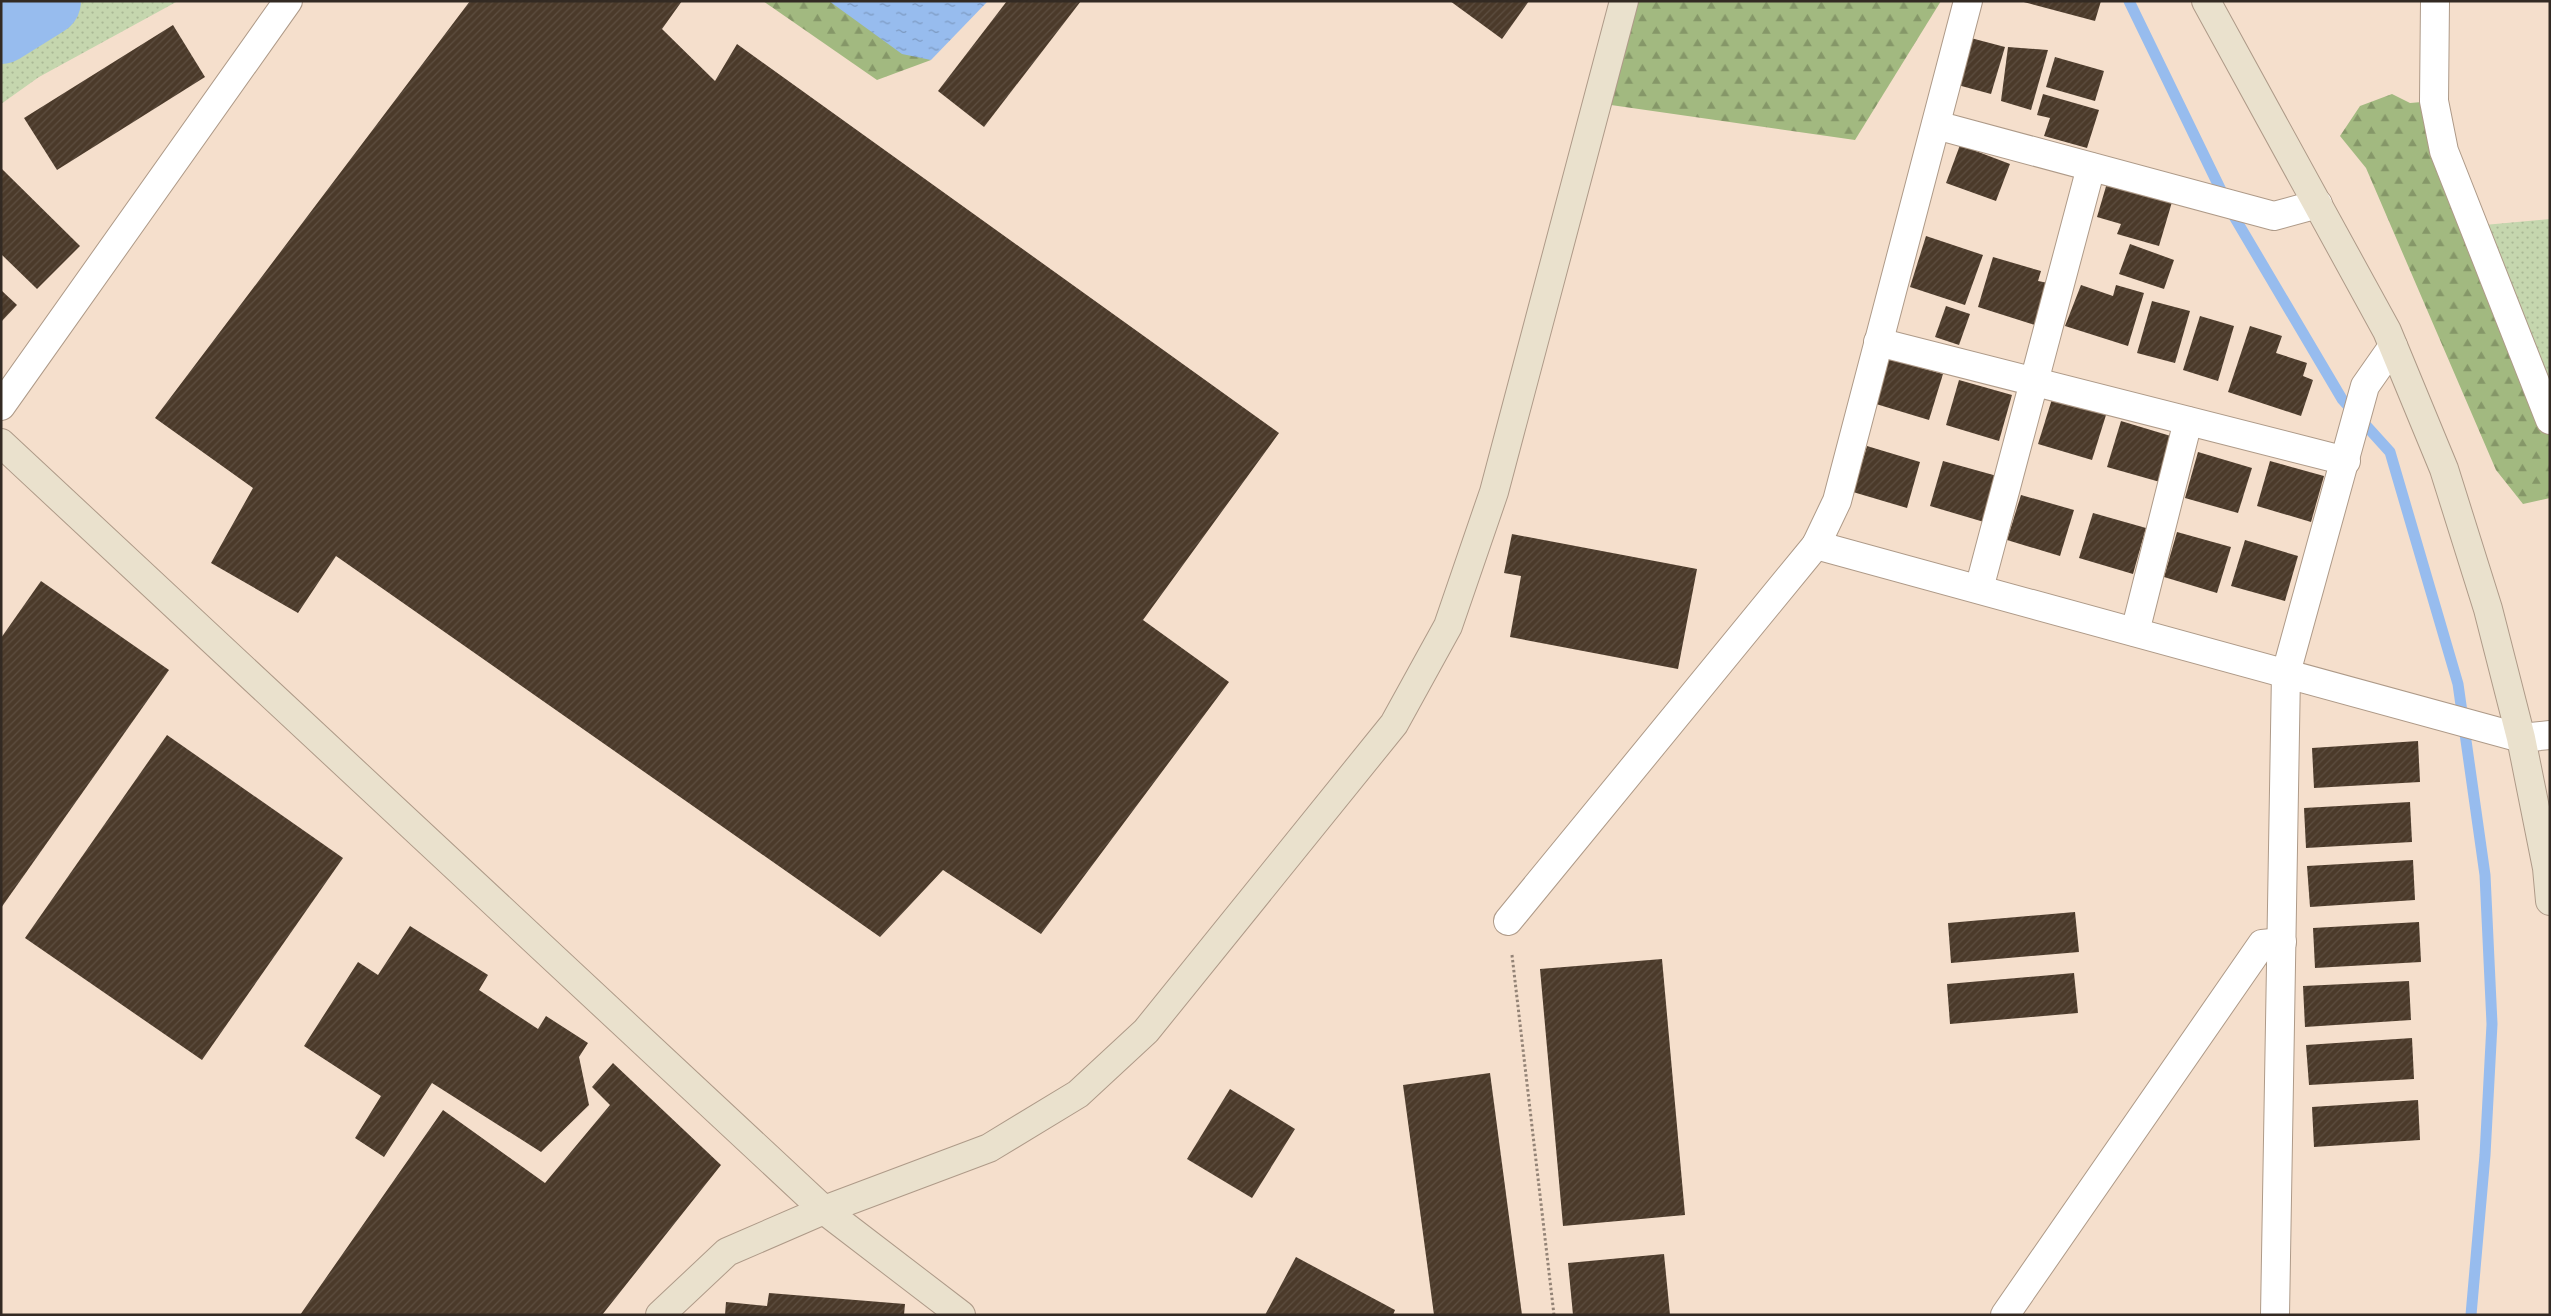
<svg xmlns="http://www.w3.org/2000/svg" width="2551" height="1316" viewBox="0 0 2551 1316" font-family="Roboto,sans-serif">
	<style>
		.grass { fill: url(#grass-dots) }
		.forest { fill: url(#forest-firs) }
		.water { fill: url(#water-ripples) }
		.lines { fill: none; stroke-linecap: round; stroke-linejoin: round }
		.stream { stroke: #97bcee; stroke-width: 11 }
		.river { stroke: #97bcee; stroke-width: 70 }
		.building { fill: url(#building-hatch) }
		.street-casing { stroke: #ae9a88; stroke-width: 30 }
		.secondary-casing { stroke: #ae9a88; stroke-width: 30 }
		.path { stroke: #938376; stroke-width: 3; stroke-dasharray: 2.5 2.5; stroke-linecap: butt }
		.street { stroke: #fff; stroke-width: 28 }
		.secondary { stroke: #eae1cd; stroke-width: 28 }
	</style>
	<defs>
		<pattern id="grass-dots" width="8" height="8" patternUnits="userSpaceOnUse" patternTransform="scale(1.25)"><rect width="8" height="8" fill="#c5d6ae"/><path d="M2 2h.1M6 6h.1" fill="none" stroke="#aab895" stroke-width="1.8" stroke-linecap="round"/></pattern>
		<pattern id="forest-firs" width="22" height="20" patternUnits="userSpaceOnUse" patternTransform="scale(1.25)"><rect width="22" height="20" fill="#a2b980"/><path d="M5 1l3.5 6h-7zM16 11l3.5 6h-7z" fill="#859768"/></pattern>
		<pattern id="water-ripples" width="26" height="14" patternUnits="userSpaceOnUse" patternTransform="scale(1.25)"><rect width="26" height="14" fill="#97bcee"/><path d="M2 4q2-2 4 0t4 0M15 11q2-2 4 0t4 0" fill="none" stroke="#7c99c0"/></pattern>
		<pattern id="building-hatch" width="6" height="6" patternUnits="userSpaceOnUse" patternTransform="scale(1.25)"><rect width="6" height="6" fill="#4b3a2a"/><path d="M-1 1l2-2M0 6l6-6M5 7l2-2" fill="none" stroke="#5d4e40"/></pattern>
	</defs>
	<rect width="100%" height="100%" fill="#f5dfcc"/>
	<!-- grass -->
	<g class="grass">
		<polygon points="1,1 178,1 39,77 1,104"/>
		<polygon points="2550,219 2550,420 2473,226"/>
	</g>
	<!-- forest -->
	<g class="forest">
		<polygon points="763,1 845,1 931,60 877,80"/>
		<polygon points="1634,1 1941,1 1855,140 1597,103"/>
		<polygon points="2392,94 2410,103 2434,101 2550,420 2550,498 2523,504 2496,470 2366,168 2340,136 2360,106"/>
	</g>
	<!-- water -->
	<polygon class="water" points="829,1 988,1 931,60 902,54"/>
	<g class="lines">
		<!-- stream -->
		<polyline class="stream" points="2129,1 2232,213 2342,399 2390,452 2458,684 2485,875 2492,1024 2485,1155 2471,1315"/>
		<!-- river -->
		<polyline class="river" points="1,29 46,1"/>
	</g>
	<!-- building -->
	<g class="building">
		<polygon points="470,1 682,1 662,29 715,81 737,44 1279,433 1143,620 1229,682 1041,934 943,870 880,937 336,556 298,613 211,563 253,488 155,418"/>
		<polygon points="1007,1 1081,1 984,127 938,91"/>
		<polygon points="1450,1 1529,1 1502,39"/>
		<polygon points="2020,1 2101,1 2095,21"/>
		<polygon points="173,25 205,77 57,170 24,118"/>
		<polygon points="1967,37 2005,47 1991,94 1954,84"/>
		<polygon points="2008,47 2048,50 2031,110 2001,101"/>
		<polygon points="2055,57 2104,71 2095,101 2046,87"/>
		<polygon points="2043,94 2099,110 2087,148 2044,136 2050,118 2037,115"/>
		<polygon points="1960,145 2010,164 1996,201 1946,183"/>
		<polygon points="1,168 80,246 37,289 1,254"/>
		<polygon points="2107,183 2172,202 2159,246 2117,234 2121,224 2097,217"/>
		<polygon points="1926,236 1983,255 1965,305 1910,287"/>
		<polygon points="2130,244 2174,260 2164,289 2119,274"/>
		<polygon points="1993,257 2041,271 2038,281 2048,283 2035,325 1978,307"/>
		<polygon points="2081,285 2113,296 2116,285 2144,293 2128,346 2065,326"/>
		<polygon points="1,290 17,305 1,322"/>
		<polygon points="2152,301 2190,311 2175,363 2137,353"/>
		<polygon points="1946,306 1970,314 1959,345 1935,337"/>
		<polygon points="2200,316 2234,326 2218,381 2183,370"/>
		<polygon points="2250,326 2282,336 2276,353 2307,363 2303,376 2313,380 2301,416 2228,392"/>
		<polygon points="1889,359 1943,374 1929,420 1876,404"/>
		<polygon points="1959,380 2012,395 1999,441 1946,425"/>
		<polygon points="2052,399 2106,415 2092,460 2038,444"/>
		<polygon points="2121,421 2174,437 2160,482 2107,467"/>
		<polygon points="1867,446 1920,462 1907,508 1853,492"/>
		<polygon points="2198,452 2252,468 2238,513 2185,498"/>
		<polygon points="1943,461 1997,476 1984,522 1930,506"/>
		<polygon points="2270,461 2324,476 2311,522 2257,506"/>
		<polygon points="2021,495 2074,510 2060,556 2007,540"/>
		<polygon points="2093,513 2146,528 2133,574 2079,558"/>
		<polygon points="2177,532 2231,547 2217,593 2164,577"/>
		<polygon points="1512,534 1697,569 1678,669 1510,637 1521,576 1504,573"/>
		<polygon points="2245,540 2298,556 2285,601 2231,586"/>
		<polygon points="41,581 169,670 1,908 1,638"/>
		<polygon points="167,735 343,858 202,1060 25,938"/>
		<polygon points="2418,741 2420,782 2314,788 2312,748"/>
		<polygon points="2410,802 2412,842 2306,848 2304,808"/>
		<polygon points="2413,860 2415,900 2310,907 2307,866"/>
		<polygon points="2075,912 2079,952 1951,963 1948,923"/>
		<polygon points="2419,922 2421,962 2315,968 2313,928"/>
		<polygon points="410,926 488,975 479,990 538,1029 546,1016 588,1043 579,1057 589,1105 541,1152 432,1083 384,1157 355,1138 381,1096 304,1046 358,962 378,975"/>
		<polygon points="1662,959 1685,1215 1563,1226 1540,969"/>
		<polygon points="2074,973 2078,1013 1950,1024 1947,984"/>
		<polygon points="2409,981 2411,1020 2305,1027 2303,986"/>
		<polygon points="2412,1038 2414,1079 2309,1085 2306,1045"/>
		<polygon points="613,1063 721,1165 602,1315 300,1315 443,1110 545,1183 610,1105 592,1087"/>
		<polygon points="1490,1073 1522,1315 1434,1315 1403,1085"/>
		<polygon points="1230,1089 1295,1129 1252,1198 1187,1159"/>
		<polygon points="2418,1100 2420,1140 2314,1147 2312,1107"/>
		<polygon points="1664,1254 1670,1315 1573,1315 1568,1263"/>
		<polygon points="1296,1257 1395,1310 1393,1315 1265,1315"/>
		<polygon points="769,1293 905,1304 904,1315 725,1315 726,1302 767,1306"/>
	</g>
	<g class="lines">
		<!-- street casing -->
		<g class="street-casing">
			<g id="street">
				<polyline points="2435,1 2434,101 2444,151 2550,420"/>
				<polyline points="1936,125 2274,216 2318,204"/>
				<polyline points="1878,342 2346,461"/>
				<polyline points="1,406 288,1"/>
				<polyline points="1816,545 2521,738 2550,735"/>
				<polyline points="1979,589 2091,167"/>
				<polyline points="2135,632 2188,421"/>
				<polyline points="1508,921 1816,545 1837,501 1968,1"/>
				<polyline points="2005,1315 2262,944 2282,942"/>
				<polyline points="2275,1315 2286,673 2365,386 2393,346"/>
			</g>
		</g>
		<!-- secondary casing -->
		<g class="secondary-casing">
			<g id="secondary">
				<polyline points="2206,1 2387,331 2444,469 2488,609 2521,738 2547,868 2550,901"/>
				<polyline points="1,443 824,1210 961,1315"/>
				<polyline points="660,1315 727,1252 824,1210 989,1148 1078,1094 1146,1031 1394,724 1448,626 1494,492 1624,1"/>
			</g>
		</g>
		<!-- path -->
		<polyline class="path" points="1512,955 1554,1315"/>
		<!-- street -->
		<use href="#street" class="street"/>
		<!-- secondary -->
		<use href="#secondary" class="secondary"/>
	</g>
	<!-- border -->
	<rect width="2551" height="1316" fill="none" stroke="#332a23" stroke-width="5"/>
</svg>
